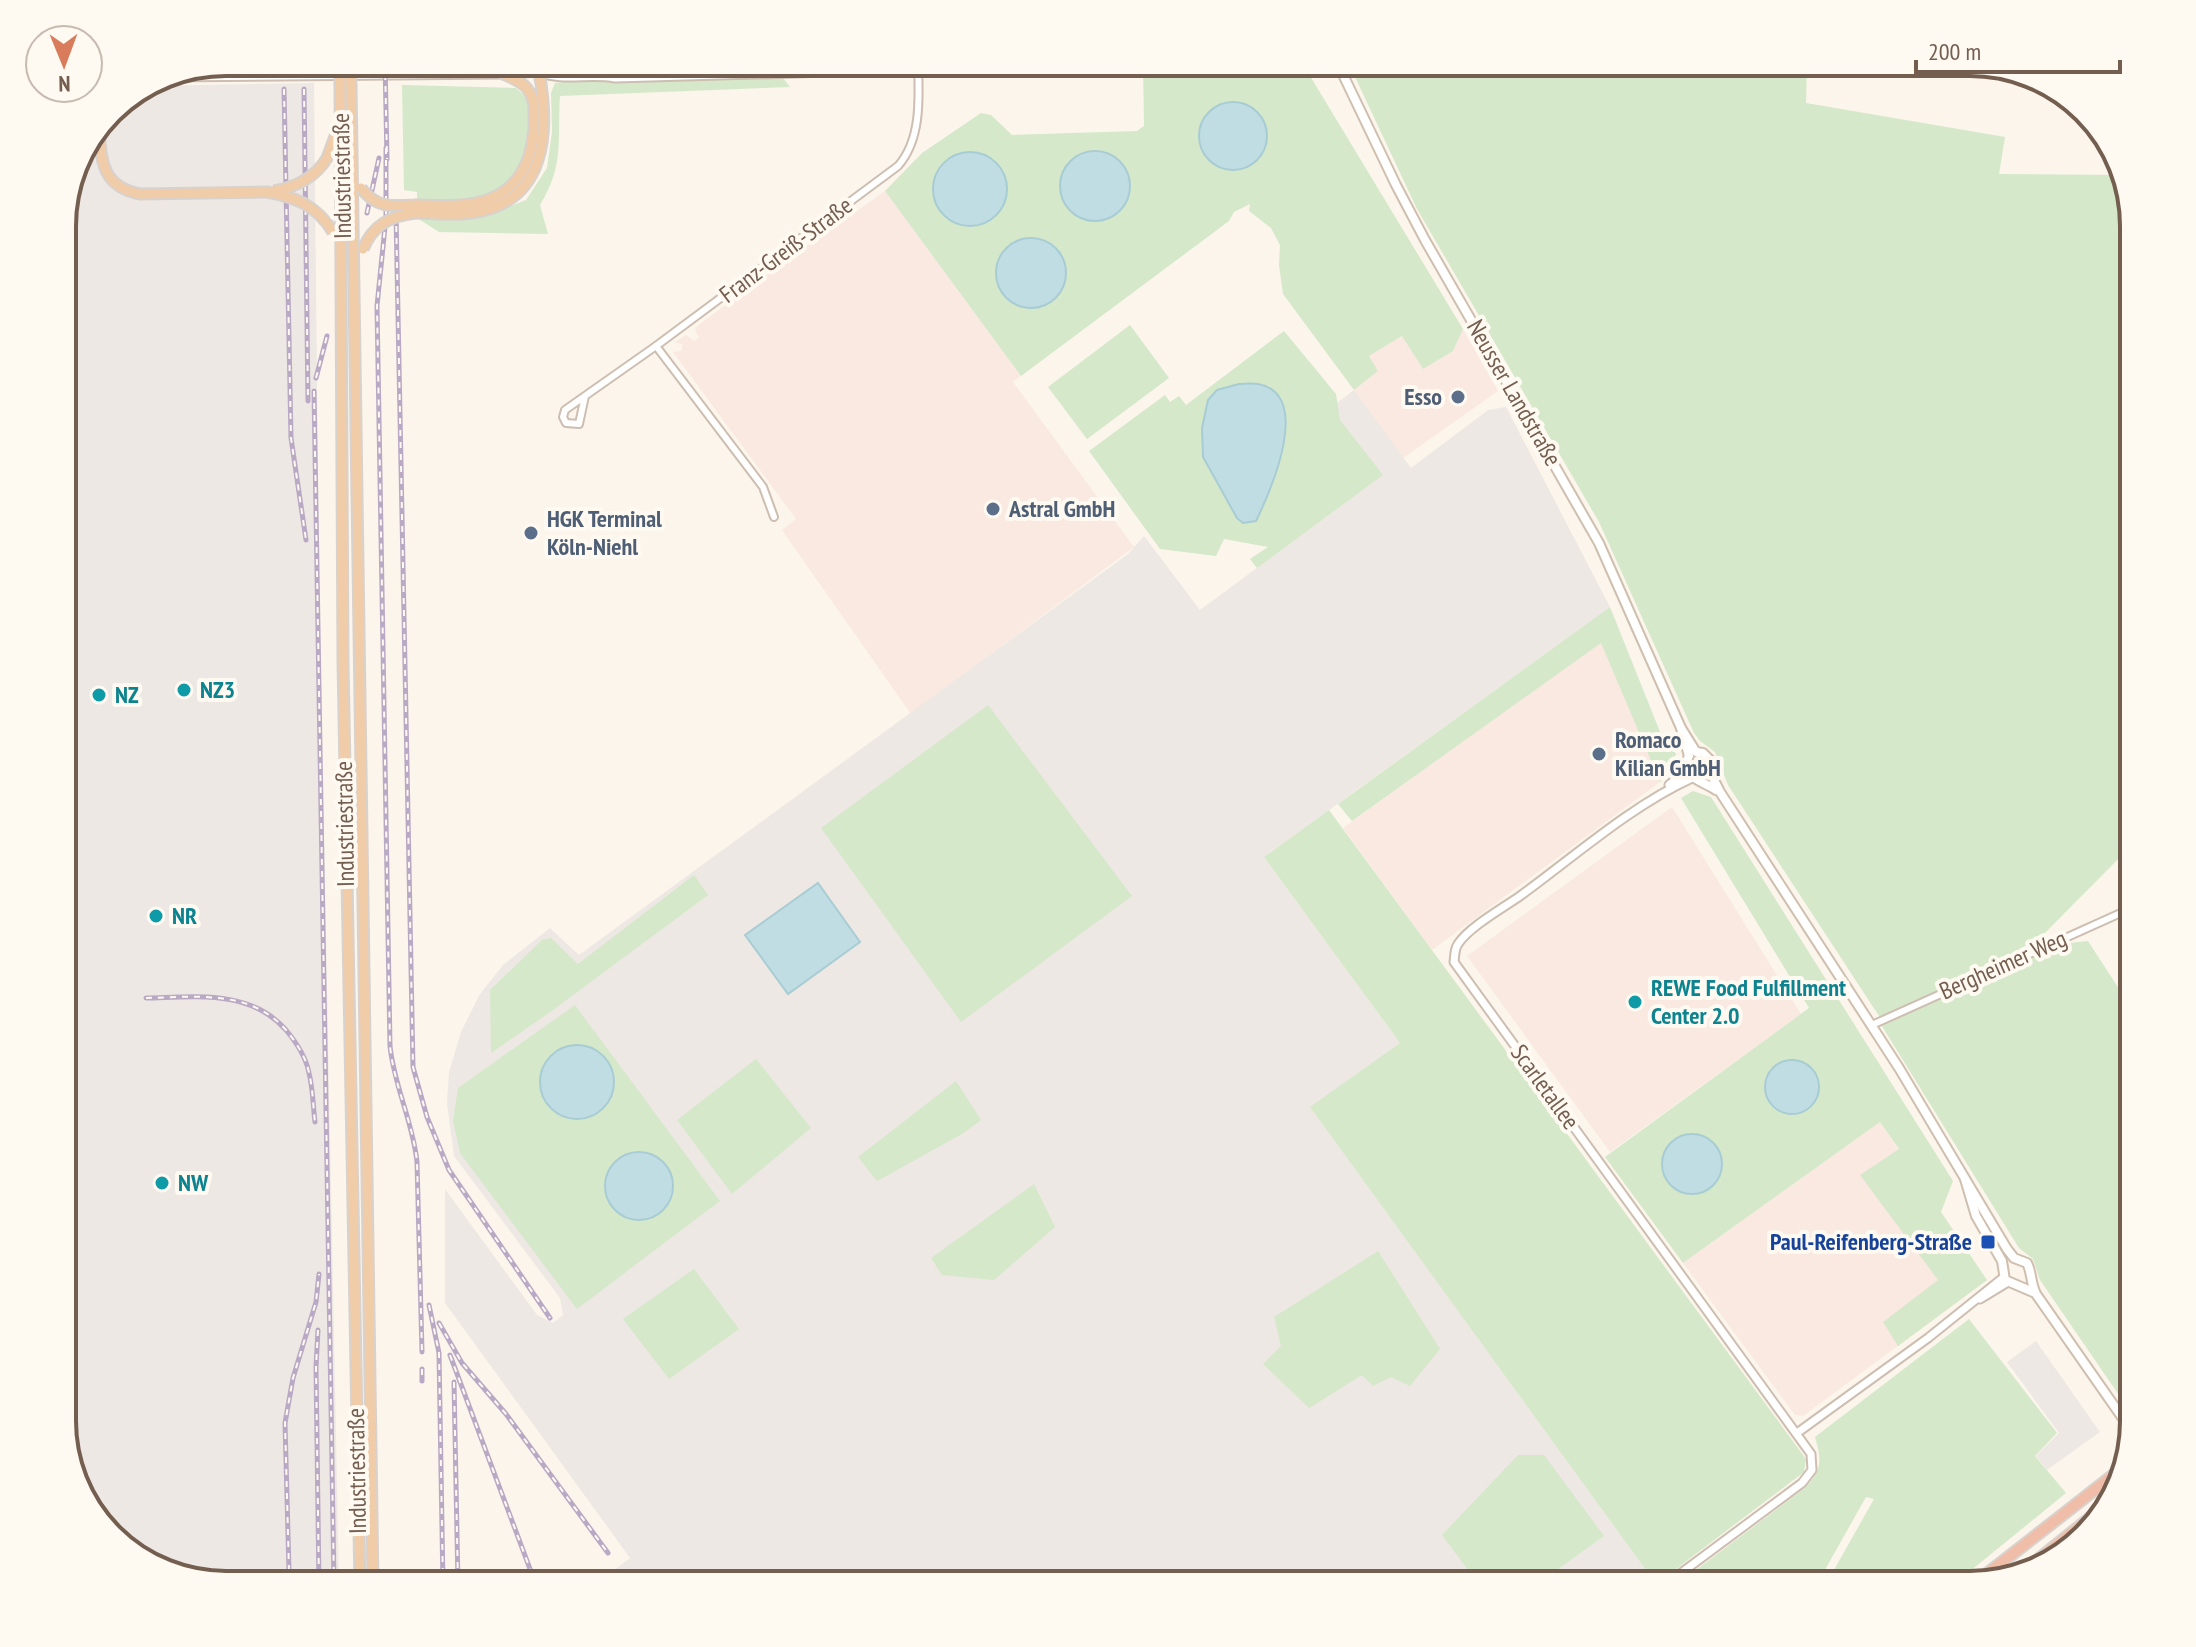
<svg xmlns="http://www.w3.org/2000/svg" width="2196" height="1647" viewBox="0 0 2196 1647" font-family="'PT Sans Narrow',sans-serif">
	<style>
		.commercial { fill: #fae9e0 }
		.industrial { fill: #ede8e3 }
		.green { fill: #d5e8ca; fill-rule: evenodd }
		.water { fill: #c1dde4; stroke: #a8ccd4; stroke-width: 2 }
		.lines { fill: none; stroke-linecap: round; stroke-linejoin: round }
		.minor-casing { stroke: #cdbeb1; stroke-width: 10 }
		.tertiary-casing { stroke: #cdbeb1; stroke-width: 11 }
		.secondary-casing { stroke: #cfbfaf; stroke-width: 12 }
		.trunk-casing { stroke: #d8d2ce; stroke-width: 13 }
		.motorway-casing { stroke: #d8d2ce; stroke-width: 14 }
		.minor { stroke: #fff; stroke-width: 6 }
		.tertiary { stroke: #fff; stroke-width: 7 }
		.secondary { stroke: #fff; stroke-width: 8 }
		.trunk { stroke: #f1cca9; stroke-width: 9 }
		.motorway { stroke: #efbda8; stroke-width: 10 }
		.rail-casing { stroke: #b9a9c5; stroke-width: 5 }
		.rail { stroke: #fef9f1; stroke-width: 2; stroke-dasharray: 6; stroke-linecap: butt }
		.trunk-bridge-casing { stroke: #d8d2ce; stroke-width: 13; stroke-linecap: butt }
		.trunk-bridge { stroke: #f1cca9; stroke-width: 9 }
		.service-dot { fill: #5c6f8a; stroke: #fef9f1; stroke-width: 3 }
		.culture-dot { fill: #0f9aa8; stroke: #fef9f1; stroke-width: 3 }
		.transit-dot { fill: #1a4fb4; stroke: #fef9f1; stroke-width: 3 }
		.labels { text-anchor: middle; stroke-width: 8; stroke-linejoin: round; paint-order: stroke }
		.street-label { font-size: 24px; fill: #745e50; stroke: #fef9f1 }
		.service-label { font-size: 24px; font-weight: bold; fill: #4e5e75; stroke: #fef9f1; text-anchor: start }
		.culture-label { font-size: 24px; font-weight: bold; fill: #0d838f; stroke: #fef9f1; text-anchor: start }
		.transit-label { font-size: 24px; font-weight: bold; fill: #164399; stroke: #fef9f1; text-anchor: end }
		.rim { fill: none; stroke: #745e50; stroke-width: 4 }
	</style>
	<rect width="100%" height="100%" fill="#fbf5eb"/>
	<!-- commercial -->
	<g class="commercial">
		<polygon points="885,191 1021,376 1013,382 1134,547 911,714 782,530 796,519 673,352 682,351 682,344 675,342 686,335 694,341 699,338 695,330 697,326 852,212 854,213"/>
		<polygon points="1463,329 1498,391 1403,458 1354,390 1378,371 1368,356 1403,336 1423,369 1453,351"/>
		<polygon points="1601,642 1660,782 1432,950 1343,828"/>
		<polygon points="1672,807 1801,1014 1610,1152 1467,956"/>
		<polygon points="1880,1122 1987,1280 1803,1416 1795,1415 1683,1263"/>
	</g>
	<!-- industrial -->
	<g class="industrial">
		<polygon points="226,62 313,62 313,69 182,71"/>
		<polygon points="314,83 319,590 339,1585 225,1585 126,1551 79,1494 62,1432 62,214 79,153 117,103 145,86"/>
		<polygon points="1354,390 1411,468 1488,410 1506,407 1610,607 1264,857 1400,1043 1311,1108 1656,1584 595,1585 630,1558 445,1303 445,1189 537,1315 553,1323 563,1315 560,1298 454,1156 447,1103 449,1072 461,1032 480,994 503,965 550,928 579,955 1128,554 1144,536 1200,610 1376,480 1326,411"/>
		<polygon points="2036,1341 2100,1432 2047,1470 2036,1456 2059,1433 2007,1362"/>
	</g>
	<!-- green -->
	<g class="green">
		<polygon points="1348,62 1807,62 1806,103 2005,137 1999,174 2122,175 2134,225 2134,843 2031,947 2088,941 2134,1012 2134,1417 2040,1280 2033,1259 2019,1248 1880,1023 1879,1016 1728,785 1715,752 1700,741 1694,733 1599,522 1417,209"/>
		<polygon points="1143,65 1201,65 1226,71 1307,71 1463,329 1453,351 1423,369 1402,336 1369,356 1378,371 1354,390 1283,294 1279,265 1280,245 1271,228 1249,211 1250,204 1234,212 1229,221 1021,376 885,191 922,153 981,113 991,115 1012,135 1137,131 1144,126"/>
		<path d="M782 77 790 87 560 96C557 140 565 164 540 205L548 234 439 232 417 218H479L526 200 547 168 552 132 551 93 555 83 596 79Z"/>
		<path d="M402 85 516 88 528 99C528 136 529 181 486 196 469 202 436 199 417 199V192L404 190Z"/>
		<polygon points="1130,325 1169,378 1087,439 1048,387"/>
		<path d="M1284 331 1336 394 1340 420 1383 475 1257 568 1250 559 1268 547 1224 539 1216 556 1160 549 1089 451 1165 395 1170 402 1179 396 1186 405ZM1274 392C1279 399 1284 405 1285 414 1288 434 1271 485 1264 506Z"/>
		<polygon points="1610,607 1660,732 1676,754 1672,767 1660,782 1601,643 1352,821 1338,804"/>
		<polygon points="988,705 1132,896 961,1022 821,828"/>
		<path d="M1693 791 1711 797 1953 1181 1941 1212 1987 1280 1898 1346 1883 1322 1938 1280 1860 1175 1899 1149 1880 1122 1683 1263 1605 1157 1809 1008 1681 798ZM1793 1060C1816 1065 1816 1079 1816 1099L1804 1111 1787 1114C1781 1109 1771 1103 1767 1097 1758 1081 1780 1062 1793 1060ZM1691 1134 1668 1182 1662 1165 1673 1140Z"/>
		<polygon points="1329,810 1806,1459 1804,1472 1656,1584 1310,1107 1400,1043 1264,857"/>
		<polygon points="694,875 708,895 553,1010 491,1053 490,990 542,940 551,938 578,964"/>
		<polygon points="575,1005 720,1201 577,1309 460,1153 453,1121 458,1088"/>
		<polygon points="756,1059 811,1128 732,1194 677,1120"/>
		<polygon points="956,1081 981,1120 962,1134 877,1181 858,1157"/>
		<polygon points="1034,1184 1055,1227 994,1280 942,1275 931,1258"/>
		<polygon points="1378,1251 1440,1349 1410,1386 1391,1377 1373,1386 1362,1375 1309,1408 1263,1364 1281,1346 1274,1317"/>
		<polygon points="694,1269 739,1329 669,1379 623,1319"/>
		<path d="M1969 1319 2057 1433 2035 1456 2066 1493 1953 1585H1676L1805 1488C1822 1469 1822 1462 1815 1437ZM1866 1497 1874 1499 1830 1577 1822 1575Z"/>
		<polygon points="1518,1455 1544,1455 1604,1536 1536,1585 1479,1585 1442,1535"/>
	</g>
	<!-- water -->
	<g class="water">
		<circle cx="1233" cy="136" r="34"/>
		<circle cx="1095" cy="186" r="35"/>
		<circle cx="970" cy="189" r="37"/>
		<circle cx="1031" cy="273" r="35"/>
		<path d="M1239 384C1245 384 1252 383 1258 384 1314 394 1270 492 1256 521L1243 523 1237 518 1203 457 1202 428 1208 400 1217 390Z"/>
		<polygon points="818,883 860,942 788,994 745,935"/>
		<circle cx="577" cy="1082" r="37"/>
		<circle cx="1792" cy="1087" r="27"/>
		<circle cx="1692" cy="1164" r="30"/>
		<circle cx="639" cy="1186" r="34"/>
	</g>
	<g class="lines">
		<!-- minor casing -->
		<g class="minor-casing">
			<g id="minor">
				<polyline points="656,346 763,487 774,517"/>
				<path d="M585 396 579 424 566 423 563 417 565 410 656 346 898 166C922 139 919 97 918 62"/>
				<polyline points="1872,1025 2134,907"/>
			</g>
		</g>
		<!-- tertiary casing -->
		<g class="tertiary-casing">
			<g id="tertiary">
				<polyline points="318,62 319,74"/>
				<polyline points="1323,62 1340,68"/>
				<path d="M539 72C562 82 590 73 615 78L829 72 842 66"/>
				<polyline points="159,77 503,74 539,72 550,68 943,62"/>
				<polyline points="1669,785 1685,771"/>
				<polyline points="1980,1299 2008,1282"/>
				<polyline points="1797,1433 1928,1338 2004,1277"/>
				<path d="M1665 1585 1802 1483 1812 1470 1811 1454 1454 962C1455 956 1454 950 1458 944 1469 927 1503 908 1520 896 1575 856 1631 806 1692 778"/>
			</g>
		</g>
		<!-- secondary casing -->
		<g class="secondary-casing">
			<g id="secondary">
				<path d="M1337 62 1396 185 1425 240 1599 543 1681 728 1689 756C1677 777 1702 780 1716 790"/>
				<path d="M1681 728 1696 752 1703 753 1710 760V772L1720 792 1899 1068 2007 1249 2014 1258 2027 1263C2032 1272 2030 1281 2036 1294L2131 1430"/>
				<polyline points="1965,1179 1976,1216 2002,1261 2005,1280 2033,1292"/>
			</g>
		</g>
		<!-- trunk casing -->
		<g class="trunk-casing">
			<g id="trunk">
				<polyline points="340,86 343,661 360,1585"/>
				<polyline points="351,86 373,1585"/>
				<path d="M99 127C101 161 102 187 140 194L267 192"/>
				<polyline points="327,158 337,131"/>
				<path d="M416 205C440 205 467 208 490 199 524 185 534 154 534 119 534 108 535 99 528 90 523 82 512 78 503 74"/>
				<path d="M415 213C433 213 453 216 471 213 547 203 550 132 539 72"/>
			</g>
		</g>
		<!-- motorway casing -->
		<g class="motorway-casing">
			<g id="motorway">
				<polyline points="2020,1574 2105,1506"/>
				<polyline points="1974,1584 2116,1473"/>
			</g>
		</g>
		<!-- minor -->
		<use href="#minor" class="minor"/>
		<!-- tertiary -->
		<use href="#tertiary" class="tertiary"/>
		<!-- secondary -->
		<use href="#secondary" class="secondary"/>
		<!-- trunk -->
		<use href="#trunk" class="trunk"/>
		<!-- motorway -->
		<use href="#motorway" class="motorway"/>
		<!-- rail casing -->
		<g class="rail-casing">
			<g id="rail">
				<polyline points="385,62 387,159"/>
				<polyline points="284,89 291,438 306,540"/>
				<polyline points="304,89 308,401"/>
				<path d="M386 148V217L377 306 390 1046C394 1086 413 1122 417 1162L422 1352"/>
				<polyline points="367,213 379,158"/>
				<polyline points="396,214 413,1067 427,1117 449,1170 550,1318"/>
				<polyline points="316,378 327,336"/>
				<polyline points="314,391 334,1585"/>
				<path d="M146 998C195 997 250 989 286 1030 296 1042 306 1057 309 1073 313 1089 313 1106 315 1122"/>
				<polyline points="429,1305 439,1353 443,1585"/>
				<polyline points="439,1323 462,1363 506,1414 608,1553"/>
				<polyline points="318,1330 316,1367 319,1585"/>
				<polyline points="450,1355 536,1585"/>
				<polyline points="422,1369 422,1381"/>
				<polyline points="454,1382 458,1585"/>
				<polyline points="289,1571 285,1423 293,1378 316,1302 319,1274"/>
			</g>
		</g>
		<!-- rail -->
		<use href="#rail" class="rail"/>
		<!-- trunk-bridge casing -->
		<g class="trunk-bridge-casing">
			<g id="trunk-bridge">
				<polyline points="340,64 340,86"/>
				<polyline points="350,65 351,86"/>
				<path d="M361 188C377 209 392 206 416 205"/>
				<path d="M274 191C296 187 315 178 327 158"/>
				<path d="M267 192C296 197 317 206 333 232"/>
				<path d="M363 249C373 225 390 216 415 213"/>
			</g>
		</g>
		<!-- trunk-bridge -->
		<use href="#trunk-bridge" class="trunk-bridge"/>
	</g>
	<!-- markers -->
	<g class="service-dot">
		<circle cx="1458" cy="397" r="8"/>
		<circle cx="993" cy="509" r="8"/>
		<circle cx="531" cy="533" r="8"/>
		<circle cx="1599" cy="754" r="8"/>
	</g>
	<g class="culture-dot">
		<circle cx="184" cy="690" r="8"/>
		<circle cx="99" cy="695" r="8"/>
		<circle cx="156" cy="916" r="8"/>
		<circle cx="1635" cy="1002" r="8"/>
		<circle cx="162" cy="1183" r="8"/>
	</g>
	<rect class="transit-dot" x="1980" y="1234" width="16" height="16" rx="4"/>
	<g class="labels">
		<!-- street labels -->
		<g class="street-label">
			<text transform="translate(342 176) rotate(-91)" y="8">Industriestraße</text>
			<text transform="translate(786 250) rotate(-37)" y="8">Franz-Greiß-Straße</text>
			<text transform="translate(1514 393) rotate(60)" y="8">Neusser Landstraße</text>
			<text transform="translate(345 824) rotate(-91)" y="8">Industriestraße</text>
			<text transform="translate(2003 965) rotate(-24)" y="8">Bergheimer Weg</text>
			<text transform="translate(1545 1087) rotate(54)" y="8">Scarletallee</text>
			<text transform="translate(357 1471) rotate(-91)" y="8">Industriestraße</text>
		</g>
		<!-- service labels -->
		<g class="service-label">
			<text x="1442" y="405" text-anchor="end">Esso</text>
			<text x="1009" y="517">Astral GmbH</text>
			<text x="547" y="527">HGK Terminal<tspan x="547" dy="28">Köln-Niehl</tspan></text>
			<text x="1615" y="748">Romaco<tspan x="1615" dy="28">Kilian GmbH</tspan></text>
		</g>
		<!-- culture labels -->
		<g class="culture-label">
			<text x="200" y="698">NZ3</text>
			<text x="115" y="703">NZ</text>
			<text x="172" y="924">NR</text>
			<text x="1651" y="996">REWE Food Fulfillment<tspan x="1651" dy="28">Center 2.0</tspan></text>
			<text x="178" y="1191">NW</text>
		</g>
		<!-- transit labels -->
		<g class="transit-label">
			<text x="1972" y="1250">Paul-Reifenberg-Straße</text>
		</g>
	</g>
	<!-- crop -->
	<path d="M0 0H2196V1647H0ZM226 76H1970A150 150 0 0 1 2120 226V1421A150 150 0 0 1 1970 1571H226A150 150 0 0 1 76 1421V226A150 150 0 0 1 226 76Z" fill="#fef9f1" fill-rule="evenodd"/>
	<path class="rim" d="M226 76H1970A150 150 0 0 1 2120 226V1421A150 150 0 0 1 1970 1571H226A150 150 0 0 1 76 1421V226A150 150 0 0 1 226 76Z"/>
	<!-- north arrow -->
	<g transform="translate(64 64) rotate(179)"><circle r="38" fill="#fef9f1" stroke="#c7bbb1" stroke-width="2"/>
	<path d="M0-6L14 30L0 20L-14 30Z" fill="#d97c5c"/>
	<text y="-12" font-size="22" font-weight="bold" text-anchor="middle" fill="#745e50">N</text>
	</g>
	<!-- scale -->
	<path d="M1916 60v12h204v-12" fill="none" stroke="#745e50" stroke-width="4"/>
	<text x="1928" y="60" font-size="24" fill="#745e50" stroke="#fef9f1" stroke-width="6" paint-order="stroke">200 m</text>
</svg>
